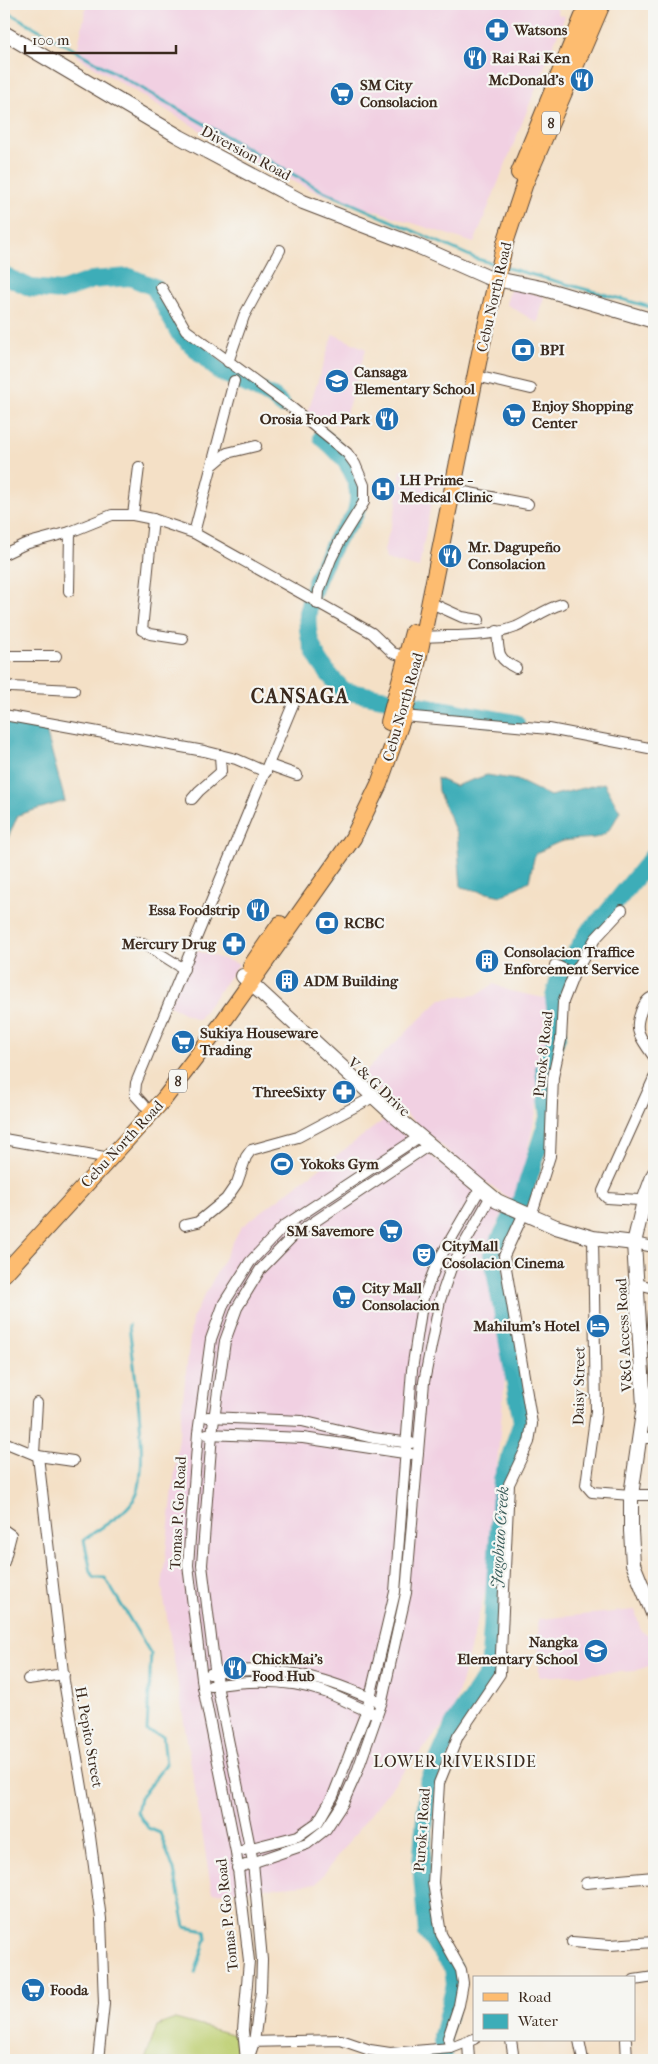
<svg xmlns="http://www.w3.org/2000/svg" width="658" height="2064" viewBox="0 0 658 2064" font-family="'IM FELL French Canon',serif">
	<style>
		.built { fill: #f1d0e2 }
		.green { fill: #becf72; stroke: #7c7c48 }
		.water { fill: #3dadb8; stroke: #3c6c6b }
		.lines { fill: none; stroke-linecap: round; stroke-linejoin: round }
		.stream { stroke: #3dadb8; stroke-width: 3 }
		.river { stroke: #3dadb8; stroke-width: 18 }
		.minor-casing { stroke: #574537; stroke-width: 12 }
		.tertiary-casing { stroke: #574537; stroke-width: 16 }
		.primary-casing { stroke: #574537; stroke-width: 18 }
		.minor { stroke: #fff; stroke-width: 10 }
		.tertiary { stroke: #fff; stroke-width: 14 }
		.primary { stroke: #fdbc70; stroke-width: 16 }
		.labels { text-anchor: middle; stroke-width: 4.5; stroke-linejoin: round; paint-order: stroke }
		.shield { fill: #f6f6f2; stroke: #73675e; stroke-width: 1 }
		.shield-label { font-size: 14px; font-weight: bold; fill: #3b2a1e }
		.poi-label { font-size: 15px; font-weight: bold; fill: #3b2a1e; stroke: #f6f6f2; text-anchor: start }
		.street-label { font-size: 15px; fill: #3b2a1e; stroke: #f6f6f2 }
		.water-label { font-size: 16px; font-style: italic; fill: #3c5e5c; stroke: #f6f6f2 }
		.neighbourhood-label { font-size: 16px; letter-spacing: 1px; fill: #3b2a1e; stroke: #f6f6f2 }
		.district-label { font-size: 20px; font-weight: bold; letter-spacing: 1px; fill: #3b2a1e; stroke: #f6f6f2 }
	</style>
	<rect width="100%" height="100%" fill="#f6f6f2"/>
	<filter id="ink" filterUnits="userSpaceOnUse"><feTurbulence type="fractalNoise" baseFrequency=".02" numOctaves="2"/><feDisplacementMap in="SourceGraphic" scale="10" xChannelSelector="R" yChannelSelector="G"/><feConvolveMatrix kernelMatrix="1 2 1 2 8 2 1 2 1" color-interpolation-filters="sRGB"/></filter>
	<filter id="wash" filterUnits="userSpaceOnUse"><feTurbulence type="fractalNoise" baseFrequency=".0096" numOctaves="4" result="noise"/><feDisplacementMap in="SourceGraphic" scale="20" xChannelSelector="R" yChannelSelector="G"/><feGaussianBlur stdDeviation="1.12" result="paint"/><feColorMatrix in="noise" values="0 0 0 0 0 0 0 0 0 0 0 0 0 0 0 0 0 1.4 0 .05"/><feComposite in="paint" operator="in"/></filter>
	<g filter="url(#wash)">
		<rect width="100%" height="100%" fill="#f4e0c6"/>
		<!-- built -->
		<g class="built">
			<polygon points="87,4 555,4 559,15 565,16 474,243 311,190 250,160 76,56"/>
			<polygon points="511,287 544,296 538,323 506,304"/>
			<polygon points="333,334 366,349 342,427 307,414"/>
			<polygon points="401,470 436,477 419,568 386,559 384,550 396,508"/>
			<polygon points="194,950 239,964 198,1020 168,1005"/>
			<polygon points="494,984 510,991 549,999 551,1046 516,1203 473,1173 361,1075 441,999 476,995"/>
			<polygon points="385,1119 503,1213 483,1252 506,1367 486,1588 453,1714 405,1770 316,1884 212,1893 162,1587 192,1319 241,1227"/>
			<polygon points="635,1610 641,1631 654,1637 654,1664 635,1671 539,1677 538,1619"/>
		</g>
		<!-- green -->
		<polygon class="green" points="175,2019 235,2035 239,2060 145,2060 157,2026"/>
		<!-- water -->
		<g class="water">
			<polygon points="4,716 44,723 65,801 18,815 4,847"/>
			<path d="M487 775 517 780 550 796 604 783 620 811C603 847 596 835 564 841 554 843 544 850 535 854L529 881 501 896 461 887 457 835 438 791 437 778 455 786Z"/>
		</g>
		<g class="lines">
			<!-- stream -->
			<g class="stream">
				<polyline points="4,10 319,189 477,259 495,264"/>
				<polyline points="504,267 654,308"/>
				<path d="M129 1325C133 1360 150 1468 136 1496 125 1516 101 1526 84 1540L92 1576 94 1578H105L151 1654 147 1731 163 1736 166 1764 140 1798 137 1812 148 1828 160 1833 174 1870 185 1927 205 1931 206 1939 195 1973"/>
			</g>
			<!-- river -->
			<g class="river">
				<polyline points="4,275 31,288 61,291 92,280 130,277 154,287 179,333 219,371 273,397 282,405"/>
				<path d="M322 437C345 456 365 480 356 512 353 521 343 529 338 537 305 599 288 636 344 691L516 723"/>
				<polyline points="433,2060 438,2059 443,2053 442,2036 455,1985 453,1968 427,1933 421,1864 428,1783 454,1724 489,1672 502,1480 522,1422 492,1254 523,1196 549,1115 544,1069 558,1034 554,997 559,978 589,931 607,913 654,855"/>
			</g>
		</g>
	</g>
	<g filter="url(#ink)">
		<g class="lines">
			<!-- minor casing -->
			<g class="minor-casing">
				<g id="minor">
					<polyline points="161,287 186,330 292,408 347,453 355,464 364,485 364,502 341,539 331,559 319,591 318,604"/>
					<polyline points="228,362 244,316 280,250"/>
					<polyline points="476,376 531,389"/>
					<polyline points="214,464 227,453 256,446"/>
					<polyline points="454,490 528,504"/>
					<polyline points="133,515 139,467"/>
					<polyline points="153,519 142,630 150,634 183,639"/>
					<polyline points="194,533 234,381"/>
					<polyline points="4,554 25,544 70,532 112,515 133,515 153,519 194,533 372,633 393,653 407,657"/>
					<polyline points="69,591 70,532"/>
					<polyline points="429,602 462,617 479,620"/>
					<path d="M497 631C499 652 496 658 516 668"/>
					<path d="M423 637C452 635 488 638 516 627 532 620 544 609 562 604"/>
					<polyline points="4,656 56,656"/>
					<polyline points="4,682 10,687 74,690"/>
					<polyline points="4,715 204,751 236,759 266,772"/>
					<polyline points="403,716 549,729 654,749"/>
					<polyline points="269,765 297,775"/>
					<polyline points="192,799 199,791 221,772 220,755"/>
					<polyline points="134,943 143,943 184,969"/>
					<polyline points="555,965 574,974"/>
					<path d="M654 997C643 998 635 1023 639 1033 642 1041 649 1050 654 1057"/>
					<polyline points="654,1078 603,1191 604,1195 607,1198 654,1201"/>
					<polyline points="144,1105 135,1095 136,1083 296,697"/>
					<polyline points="4,1139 110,1158"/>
					<polyline points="531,1216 550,1156 553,1077 561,1040 563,1002 574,974 595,939 622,910"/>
					<polyline points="185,1225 198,1222 226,1199 237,1183 246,1157 251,1150 298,1137 375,1096"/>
					<polyline points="593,1238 596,1411 586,1485 592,1492 631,1495 654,1495"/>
					<polyline points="634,1243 654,1247"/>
					<polyline points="638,1284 654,1288"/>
					<polyline points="208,1417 302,1421 373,1438 411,1443"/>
					<polyline points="207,1434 303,1438 411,1454"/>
					<polyline points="640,1438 654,1438"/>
					<polyline points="4,1442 38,1456 73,1461"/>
					<polyline points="34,1454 37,1403"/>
					<polyline points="38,1456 64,1681 89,1829 101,1919 104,2004 98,2060"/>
					<polyline points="4,1530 11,1535 4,1562"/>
					<path d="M210 1674C247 1667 290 1670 325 1681 343 1686 359 1694 376 1700"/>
					<polyline points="28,1679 64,1674"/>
					<path d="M211 1686C248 1680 290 1679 325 1692 341 1698 356 1707 371 1712"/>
					<polyline points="244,1850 298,1836 318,1822 333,1796 367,1710 395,1592 412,1370 423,1298 437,1263 480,1189"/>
					<polyline points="237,1868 307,1844 326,1829 343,1803 357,1772 382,1701 406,1593 424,1382 440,1300 451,1268 491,1196"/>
					<polyline points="586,1883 654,1877"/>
					<polyline points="572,1942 610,1945 654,1942"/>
					<polyline points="634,1980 654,1977"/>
					<polyline points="511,2040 514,2060"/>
					<polyline points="579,2040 583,2060"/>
					<polyline points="626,2040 627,2060"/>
					<polyline points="247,2042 341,2040 370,2050 390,2053 451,2048 474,2039"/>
					<polyline points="468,2043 469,2060"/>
					<polyline points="451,2048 448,2038 459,2005 463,1983 461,1970 441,1934 433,1883 439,1783 458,1736 500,1674 509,1484 529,1442 532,1424 504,1256 524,1213"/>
					<polyline points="246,2060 243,2030 249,1961 236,1852 203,1687 188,1565 198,1433 211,1339 224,1303 250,1262 284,1226 419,1137"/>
					<polyline points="248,2060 254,2042 261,1991 262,1960 253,1862 217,1685 202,1565 212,1434 225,1341 237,1308 260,1270 293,1236 429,1145"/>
				</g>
			</g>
			<!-- tertiary casing -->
			<g class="tertiary-casing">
				<g id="tertiary">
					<polyline points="4,33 180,137 303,202 415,245 487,277"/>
					<polyline points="496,279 541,288 654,321"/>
					<polyline points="243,976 395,1116 497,1201 556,1227 593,1238 634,1243"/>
					<polyline points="654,1174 644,1201 634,1243 644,1406 631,1495 631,1531 633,1564 654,1616"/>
				</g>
			</g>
			<!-- primary casing -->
			<g class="primary-casing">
				<g id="primary">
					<polyline points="519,173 588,4"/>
					<polyline points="389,722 413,632"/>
					<polyline points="251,966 280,924"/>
					<polyline points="4,1274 164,1099 220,1026 353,838 379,784 404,714 418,660 481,348 505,243 525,183 602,4"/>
				</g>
			</g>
			<!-- minor -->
			<use href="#minor" class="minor"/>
			<!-- tertiary -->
			<use href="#tertiary" class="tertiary"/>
			<!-- primary -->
			<use href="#primary" class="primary"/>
		</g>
	</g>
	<!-- icons -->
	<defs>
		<g id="pharmacy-disc" transform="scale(1.25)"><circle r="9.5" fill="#1f6fb2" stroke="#f6f6f2"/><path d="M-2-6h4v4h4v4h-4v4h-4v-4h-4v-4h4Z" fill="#fff"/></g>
		<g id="restaurant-disc" transform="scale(1.25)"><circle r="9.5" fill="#1f6fb2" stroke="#f6f6f2"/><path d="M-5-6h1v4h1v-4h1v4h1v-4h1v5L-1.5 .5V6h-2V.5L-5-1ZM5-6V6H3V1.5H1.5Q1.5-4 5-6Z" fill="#fff"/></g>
		<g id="supermarket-disc" transform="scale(1.25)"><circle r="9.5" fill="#1f6fb2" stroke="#f6f6f2"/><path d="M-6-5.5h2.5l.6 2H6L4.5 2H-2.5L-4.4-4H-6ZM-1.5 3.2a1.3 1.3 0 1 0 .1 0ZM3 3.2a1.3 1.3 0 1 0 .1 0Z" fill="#fff"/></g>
		<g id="bank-disc" transform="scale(1.25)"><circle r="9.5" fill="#1f6fb2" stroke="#f6f6f2"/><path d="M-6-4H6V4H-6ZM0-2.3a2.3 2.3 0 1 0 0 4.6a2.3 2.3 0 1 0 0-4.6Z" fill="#fff"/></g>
		<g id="school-disc" transform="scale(1.25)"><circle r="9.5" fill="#1f6fb2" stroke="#f6f6f2"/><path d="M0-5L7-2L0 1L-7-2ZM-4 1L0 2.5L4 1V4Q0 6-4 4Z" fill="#fff"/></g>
		<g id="hospital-disc" transform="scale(1.25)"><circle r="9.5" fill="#1f6fb2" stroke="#f6f6f2"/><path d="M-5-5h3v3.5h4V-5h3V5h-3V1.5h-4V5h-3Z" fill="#fff"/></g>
		<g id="building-disc" transform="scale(1.25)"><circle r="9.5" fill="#1f6fb2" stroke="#f6f6f2"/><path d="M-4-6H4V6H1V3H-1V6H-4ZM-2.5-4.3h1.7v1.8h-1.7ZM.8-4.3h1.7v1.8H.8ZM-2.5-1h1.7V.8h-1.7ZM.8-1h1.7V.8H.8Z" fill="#fff"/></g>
		<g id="stadium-disc" transform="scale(1.25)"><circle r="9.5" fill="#1f6fb2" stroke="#f6f6f2"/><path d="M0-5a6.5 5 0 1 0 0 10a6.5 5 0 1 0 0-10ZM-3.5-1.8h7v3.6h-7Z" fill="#fff"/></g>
		<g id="theatre-disc" transform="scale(1.25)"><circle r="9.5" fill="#1f6fb2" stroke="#f6f6f2"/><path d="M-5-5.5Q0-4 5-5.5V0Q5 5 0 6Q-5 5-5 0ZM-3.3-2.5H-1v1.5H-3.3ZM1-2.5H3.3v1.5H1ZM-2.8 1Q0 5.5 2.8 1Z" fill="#fff"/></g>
		<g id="hotel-disc" transform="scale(1.25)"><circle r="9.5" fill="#1f6fb2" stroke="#f6f6f2"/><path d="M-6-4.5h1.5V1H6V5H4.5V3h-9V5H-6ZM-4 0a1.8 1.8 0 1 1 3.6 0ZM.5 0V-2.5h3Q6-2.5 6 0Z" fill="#fff"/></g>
	</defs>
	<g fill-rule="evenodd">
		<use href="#pharmacy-disc" x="497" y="30"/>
		<use href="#restaurant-disc" x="475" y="58"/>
		<use href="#restaurant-disc" x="582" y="80"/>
		<use href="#supermarket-disc" x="342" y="94"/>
		<use href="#bank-disc" x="523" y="350"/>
		<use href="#school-disc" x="337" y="381"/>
		<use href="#supermarket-disc" x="514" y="415"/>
		<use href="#restaurant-disc" x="387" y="419"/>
		<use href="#hospital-disc" x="383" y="489"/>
		<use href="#restaurant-disc" x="450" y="556"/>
		<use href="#restaurant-disc" x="258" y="910"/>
		<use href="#bank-disc" x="327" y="923"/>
		<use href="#pharmacy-disc" x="234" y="944"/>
		<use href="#building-disc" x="487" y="961"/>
		<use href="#building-disc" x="287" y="981"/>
		<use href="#supermarket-disc" x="183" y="1042"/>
		<use href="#pharmacy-disc" x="344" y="1092"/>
		<use href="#stadium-disc" x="282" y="1164"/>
		<use href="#supermarket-disc" x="391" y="1231"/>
		<use href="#theatre-disc" x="424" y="1255"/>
		<use href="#supermarket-disc" x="344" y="1297"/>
		<use href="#hotel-disc" x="598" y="1326"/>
		<use href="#school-disc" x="596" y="1651"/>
		<use href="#restaurant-disc" x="235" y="1668"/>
		<use href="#supermarket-disc" x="33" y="1990"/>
	</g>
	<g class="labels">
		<!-- shield labels -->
		<g class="shield">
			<rect x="542" y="111.5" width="18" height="23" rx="4"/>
			<rect x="169" y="1069.5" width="18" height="23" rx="4"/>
		</g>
		<g class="shield-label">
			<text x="551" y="128">8</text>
			<text x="178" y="1086">8</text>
		</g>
		<!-- poi labels -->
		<g class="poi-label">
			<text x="514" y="35">Watsons</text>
			<text x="492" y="63">Rai Rai Ken</text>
			<text x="564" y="85" text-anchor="end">McDonald's</text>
			<text x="360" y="90">SM City<tspan x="360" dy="17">Consolacion</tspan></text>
			<text x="540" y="355">BPI</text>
			<text x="354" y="377">Cansaga<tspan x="354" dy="17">Elementary School</tspan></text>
			<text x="532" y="411">Enjoy Shopping<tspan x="532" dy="17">Center</tspan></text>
			<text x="370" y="424" text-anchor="end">Orosia Food Park</text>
			<text x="400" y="485">LH Prime -<tspan x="400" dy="17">Medical Clinic</tspan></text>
			<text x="468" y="552">Mr. Dagupeño<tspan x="468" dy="17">Consolacion</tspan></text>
			<text x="240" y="915" text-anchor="end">Essa Foodstrip</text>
			<text x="344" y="928">RCBC</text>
			<text x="216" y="949" text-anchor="end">Mercury Drug</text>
			<text x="504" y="957">Consolacion Traffice<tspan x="504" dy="17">Enforcement Service</tspan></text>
			<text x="304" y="986">ADM Building</text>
			<text x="200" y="1038">Sukiya Houseware<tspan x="200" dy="17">Trading</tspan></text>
			<text x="326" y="1097" text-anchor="end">ThreeSixty</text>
			<text x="300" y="1169">Yokoks Gym</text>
			<text x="374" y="1236" text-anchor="end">SM Savemore</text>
			<text x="442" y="1251">CityMall<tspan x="442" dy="17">Cosolacion Cinema</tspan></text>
			<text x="362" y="1293">City Mall<tspan x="362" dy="17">Consolacion</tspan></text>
			<text x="580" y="1331" text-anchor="end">Mahilum's Hotel</text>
			<text x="578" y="1647" text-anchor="end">Nangka<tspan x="578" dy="17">Elementary School</tspan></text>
			<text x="252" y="1664">ChickMai's<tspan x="252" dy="17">Food Hub</tspan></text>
			<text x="50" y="1995">Fooda</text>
		</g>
		<!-- street labels -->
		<g class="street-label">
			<text transform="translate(246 153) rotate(28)" y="5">Diversion Road</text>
			<text transform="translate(494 297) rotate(-77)" y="5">Cebu North Road</text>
			<text transform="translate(403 707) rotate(-74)" y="5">Cebu North Road</text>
			<text transform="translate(543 1054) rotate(-84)" y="5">Purok 8 Road</text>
			<text transform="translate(379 1087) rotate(43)" y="5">V &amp; G Drive</text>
			<text transform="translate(122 1144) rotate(-47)" y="5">Cebu North Road</text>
			<text transform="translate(624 1335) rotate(-93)" y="5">V&amp;G Access Road</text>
			<text transform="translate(579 1386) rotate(-89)" y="5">Daisy Street</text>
			<text transform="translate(178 1513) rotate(-87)" y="5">Tomas P. Go Road</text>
			<text transform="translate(89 1737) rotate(80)" y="5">H. Pepito Street</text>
			<text transform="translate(422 1830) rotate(-86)" y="5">Purok 1 Road</text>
			<text transform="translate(227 1915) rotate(-96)" y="5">Tomas P. Go Road</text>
		</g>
		<!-- water labels -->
		<g class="water-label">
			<text transform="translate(499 1537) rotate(-86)" y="6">Jagobiao Creek</text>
		</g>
		<!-- neighbourhood labels -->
		<g class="neighbourhood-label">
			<text x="455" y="1767">LOWER RIVERSIDE</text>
		</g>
		<!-- district labels -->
		<g class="district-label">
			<text x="300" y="703">CANSAGA</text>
		</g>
	</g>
	<!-- margin -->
	<rect width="658" height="2064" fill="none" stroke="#f6f6f2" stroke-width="20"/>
	<!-- legend -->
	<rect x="473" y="1976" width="162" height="65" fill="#f6f6f2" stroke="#aba49d"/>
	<rect x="483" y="1993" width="25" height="8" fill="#fdbc70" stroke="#aba49d"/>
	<text x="518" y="2002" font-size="15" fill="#3b2a1e">Road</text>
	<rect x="483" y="2014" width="25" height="15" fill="#3dadb8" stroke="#aba49d"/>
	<text x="518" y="2026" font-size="15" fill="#3b2a1e">Water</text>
	<!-- scale -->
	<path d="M25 45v8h151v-8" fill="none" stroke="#3b2a1e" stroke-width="2.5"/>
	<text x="32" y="45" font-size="15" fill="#3b2a1e" stroke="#f6f6f2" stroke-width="4" paint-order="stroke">100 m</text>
</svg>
